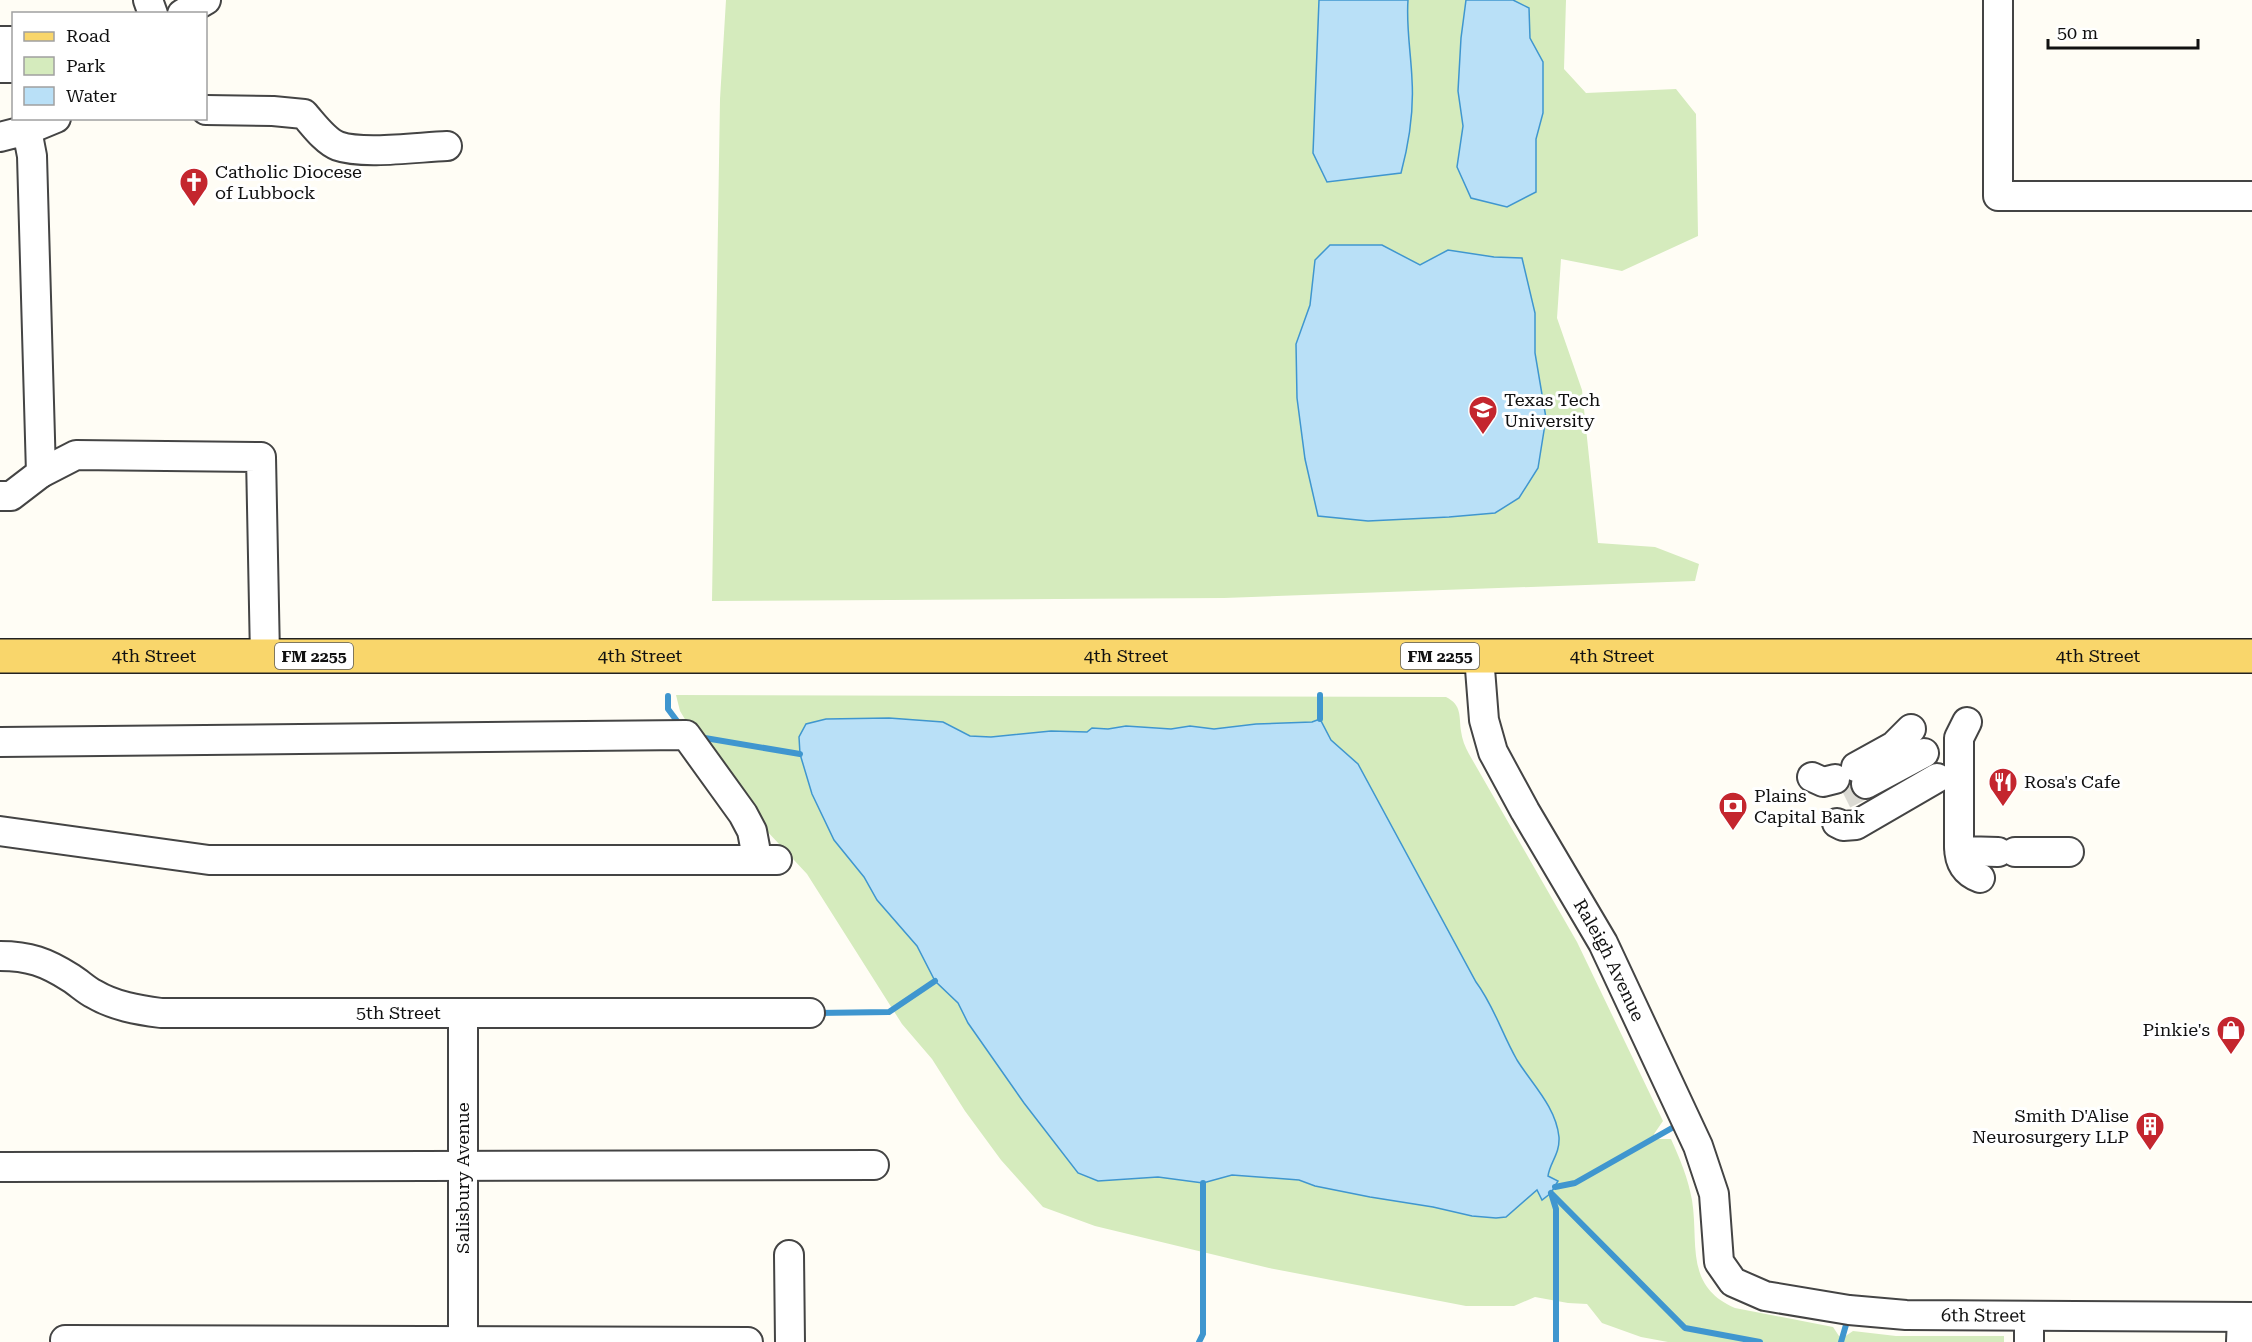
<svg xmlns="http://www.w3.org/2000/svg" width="2252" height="1342" viewBox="0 0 2252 1342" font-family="'Roboto Serif',serif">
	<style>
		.green { fill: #d5ebbd }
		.water { fill: #b9e0f7; stroke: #3f96cf; stroke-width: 1.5 }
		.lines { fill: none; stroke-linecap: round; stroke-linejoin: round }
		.stream { stroke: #3f96cf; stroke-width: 6 }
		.minor-tunnel { stroke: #dbdad3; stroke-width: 28; stroke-dasharray: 28 14; stroke-linecap: butt }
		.minor-casing { stroke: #444; stroke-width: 32 }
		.major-casing { stroke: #222; stroke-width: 36 }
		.minor { stroke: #fff; stroke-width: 28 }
		.major { stroke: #f9d66b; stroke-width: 33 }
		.labels { text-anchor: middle; stroke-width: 6; stroke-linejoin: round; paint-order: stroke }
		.shield { fill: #fff; stroke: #585858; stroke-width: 1.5 }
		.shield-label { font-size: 16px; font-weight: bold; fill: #111 }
		.poi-label { font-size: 18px; fill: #111; stroke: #fff; text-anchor: start }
		.street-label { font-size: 18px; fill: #111; stroke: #fff }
	</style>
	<rect width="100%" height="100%" fill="#fffdf5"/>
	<!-- green -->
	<g class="green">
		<polygon points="726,0 1566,0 1564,69 1586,93 1676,89 1696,114 1698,236 1622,271 1561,259 1557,318 1582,390 1598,543 1655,547 1699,564 1695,581 1224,598 712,601 720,99"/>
		<path d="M676 695 1446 697C1462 705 1459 716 1461 731 1462 739 1465 747 1469 754L1577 942 1663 1121 1654 1134 1656 1139H1671C1680 1159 1688 1178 1692 1200 1699 1243 1684 1286 1735 1308L1833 1327 1839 1336 1844 1337 1853 1331 1896 1336H2004V1342H1668L1641 1337 1602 1323 1587 1304 1568 1303 1535 1297 1514 1306H1466L1269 1268 1095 1226 1043 1207 1001 1160 965 1111 932 1059 902 1024 807 874 752 815 712 764 680 711Z"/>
	</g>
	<!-- water -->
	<g class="water">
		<path d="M1319 0H1408C1406 27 1411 53 1412 80 1414 112 1409 143 1401 173L1327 182 1313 153Z"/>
		<polygon points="1466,0 1513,0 1529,8 1530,38 1543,62 1543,113 1536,139 1536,192 1507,207 1471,198 1457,167 1463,126 1458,91 1461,38"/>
		<polygon points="1330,245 1382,245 1420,265 1448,250 1494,257 1522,258 1535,313 1535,353 1546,418 1538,468 1519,498 1495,513 1449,517 1368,521 1318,516 1305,459 1297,398 1296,344 1310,305 1315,260"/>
		<path d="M889 718 943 722 970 736 991 737 1051 731 1087 732 1092 728 1108 729 1126 726 1171 729 1190 726 1214 729 1256 724 1312 722 1320 719 1331 740 1358 764 1476 982C1494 1006 1502 1034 1517 1060 1532 1084 1556 1107 1559 1137 1560 1154 1550 1162 1548 1176L1558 1181 1551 1193 1542 1200 1537 1190 1506 1217 1496 1218 1472 1216 1433 1207 1370 1197 1315 1186 1299 1180 1232 1175 1203 1183 1158 1177 1098 1181 1078 1173 1024 1103 968 1023 958 1003 935 981 917 946 877 900 864 877 834 840 812 794 800 754 799 737 806 724 826 719Z"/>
	</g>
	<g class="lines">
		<!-- stream -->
		<g class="stream">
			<polyline points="1320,695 1320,719"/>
			<polyline points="668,696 668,709 680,725"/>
			<polyline points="699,737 800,754"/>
			<polyline points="817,1013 889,1012 935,981"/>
			<polyline points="1555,1187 1575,1183 1679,1124"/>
			<polyline points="1551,1193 1685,1328 1760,1342"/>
			<polyline points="1552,1196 1556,1209 1556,1342"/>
			<polyline points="1199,1342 1203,1334 1203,1183"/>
			<polyline points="1841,1342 1848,1318"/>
		</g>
		<!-- minor-tunnel -->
		<polyline class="minor-tunnel" points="1844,795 1866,784"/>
		<!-- minor casing -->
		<g class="minor-casing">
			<g id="minor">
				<polyline points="148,0 153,14"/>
				<polyline points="1998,0 1998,196 2252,196"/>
				<polyline points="182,14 206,0"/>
				<polyline points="0,41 14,41"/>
				<polyline points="0,68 14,68"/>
				<path d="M206 110 273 111 304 114C313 124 325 141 338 146 363 155 419 147 447 146"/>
				<polyline points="27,130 56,118"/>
				<polyline points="0,137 27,130 32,156 41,473 11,496 0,496"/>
				<polyline points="41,473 76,455 261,457 265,656"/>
				<path id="s1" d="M1479 656 1484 720 1493 752 1525 811 1603 943 1698 1146 1714 1194 1719 1262 1733 1282 1765 1296 1849 1310 1906 1315 2252 1317"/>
				<polyline points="1967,722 1959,738 1959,846 1963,851 1998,852"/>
				<polyline points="0,742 686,735 743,814 752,831 755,847 756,860"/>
				<polyline points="1856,767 1894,746 1911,729"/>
				<polyline points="1812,777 1823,782 1835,779"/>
				<polyline points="1866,784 1924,753"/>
				<polyline points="1837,823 1843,826 1856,825 1937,778"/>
				<polyline points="0,831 209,860 777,860"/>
				<path d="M1959 846C1959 862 1964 872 1980 878"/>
				<polyline points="2015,852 2069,852"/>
				<path id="s2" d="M0 956C29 956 46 962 71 978 79 983 86 990 94 994 114 1006 138 1010 161 1013H810"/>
				<polyline points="0,1167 874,1165"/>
				<polyline points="789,1255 790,1342"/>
				<polyline points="65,1340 748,1342"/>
				<polyline points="463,1342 463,1014"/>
				<polyline points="2029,1342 2029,1317"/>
				<polyline points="2241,1342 2242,1317"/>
			</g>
		</g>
		<!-- major casing -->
		<g class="major-casing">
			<g id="major">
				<path id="s3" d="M0 656H2252"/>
			</g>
		</g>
		<!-- minor -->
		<use href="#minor" class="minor"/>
		<!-- major -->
		<use href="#major" class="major"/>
	</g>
	<!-- icons -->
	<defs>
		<g id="church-pin" transform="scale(1.5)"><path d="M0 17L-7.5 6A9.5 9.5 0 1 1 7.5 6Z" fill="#c4262e" stroke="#fff"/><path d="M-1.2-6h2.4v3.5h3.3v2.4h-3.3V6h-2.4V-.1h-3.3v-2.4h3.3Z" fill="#fff"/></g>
		<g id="university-pin" transform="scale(1.5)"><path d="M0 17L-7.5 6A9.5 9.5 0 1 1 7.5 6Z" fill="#c4262e" stroke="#fff"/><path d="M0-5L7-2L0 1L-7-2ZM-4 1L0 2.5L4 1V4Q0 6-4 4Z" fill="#fff"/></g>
		<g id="restaurant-pin" transform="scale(1.5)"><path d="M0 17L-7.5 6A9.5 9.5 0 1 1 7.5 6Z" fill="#c4262e" stroke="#fff"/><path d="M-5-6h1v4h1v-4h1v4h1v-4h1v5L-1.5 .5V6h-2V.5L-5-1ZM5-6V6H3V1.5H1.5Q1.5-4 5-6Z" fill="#fff"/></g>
		<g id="bank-pin" transform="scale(1.5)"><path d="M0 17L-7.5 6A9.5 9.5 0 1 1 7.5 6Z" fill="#c4262e" stroke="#fff"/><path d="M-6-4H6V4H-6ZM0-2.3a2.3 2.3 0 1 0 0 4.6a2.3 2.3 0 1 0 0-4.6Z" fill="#fff"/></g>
		<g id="shop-pin" transform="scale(1.5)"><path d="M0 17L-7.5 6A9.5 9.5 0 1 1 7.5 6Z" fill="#c4262e" stroke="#fff"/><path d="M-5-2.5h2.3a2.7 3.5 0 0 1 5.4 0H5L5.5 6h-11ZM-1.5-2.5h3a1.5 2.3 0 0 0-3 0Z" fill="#fff"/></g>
		<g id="building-pin" transform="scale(1.5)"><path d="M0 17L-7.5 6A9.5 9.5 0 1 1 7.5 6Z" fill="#c4262e" stroke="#fff"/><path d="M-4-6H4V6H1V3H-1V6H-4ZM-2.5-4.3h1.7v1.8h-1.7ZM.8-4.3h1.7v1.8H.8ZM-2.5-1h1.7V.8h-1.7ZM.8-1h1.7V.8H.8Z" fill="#fff"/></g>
	</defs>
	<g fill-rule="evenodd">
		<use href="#church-pin" x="194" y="182"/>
		<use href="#university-pin" x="1483" y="410"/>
		<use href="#restaurant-pin" x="2003" y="782"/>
		<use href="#bank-pin" x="1733" y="806"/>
		<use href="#shop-pin" x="2231" y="1030"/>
		<use href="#building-pin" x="2150" y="1126"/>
	</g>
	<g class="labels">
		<!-- shield labels -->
		<g class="shield">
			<rect x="275" y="643" width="78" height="26" rx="4.5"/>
			<rect x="1401" y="643" width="78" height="26" rx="4.5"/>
		</g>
		<g class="shield-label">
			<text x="314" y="662">FM 2255</text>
			<text x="1440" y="662">FM 2255</text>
		</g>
		<!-- poi labels -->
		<g class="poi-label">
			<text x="215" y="178">Catholic Diocese<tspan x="215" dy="21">of Lubbock</tspan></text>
			<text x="1504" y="406">Texas Tech<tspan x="1504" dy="21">University</tspan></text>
			<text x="2024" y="788">Rosa's Cafe</text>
			<text x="1754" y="802">Plains<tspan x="1754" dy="21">Capital Bank</tspan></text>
			<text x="2210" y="1036" text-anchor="end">Pinkie's</text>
			<text x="2129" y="1122" text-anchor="end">Smith D'Alise<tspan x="2129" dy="21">Neurosurgery LLP</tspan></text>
		</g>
		<!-- street labels -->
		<g class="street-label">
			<text dy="6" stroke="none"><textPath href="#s3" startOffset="154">4th Street</textPath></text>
			<text dy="6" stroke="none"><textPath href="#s3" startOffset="640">4th Street</textPath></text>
			<text dy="6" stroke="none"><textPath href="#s3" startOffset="1126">4th Street</textPath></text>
			<text dy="6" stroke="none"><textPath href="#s3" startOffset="1612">4th Street</textPath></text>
			<text dy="6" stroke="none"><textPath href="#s3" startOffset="2098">4th Street</textPath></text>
			<text dy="6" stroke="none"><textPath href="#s1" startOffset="336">Raleigh Avenue</textPath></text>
			<text dy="6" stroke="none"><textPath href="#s2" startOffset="411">5th Street</textPath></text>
			<text transform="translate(463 1178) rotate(-90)" y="6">Salisbury Avenue</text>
			<text dy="6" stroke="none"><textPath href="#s1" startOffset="940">6th Street</textPath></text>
		</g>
	</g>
	<!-- legend -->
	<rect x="12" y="12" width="195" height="108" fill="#ffffff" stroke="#a0a0a0" stroke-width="1.5"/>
	<rect x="24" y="32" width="30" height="9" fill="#f9d66b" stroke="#a0a0a0" stroke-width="1.5"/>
	<text x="66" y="42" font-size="18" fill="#111111">Road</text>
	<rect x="24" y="57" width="30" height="18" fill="#d5ebbd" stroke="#a0a0a0" stroke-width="1.5"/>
	<text x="66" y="72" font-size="18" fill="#111111">Park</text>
	<rect x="24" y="87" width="30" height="18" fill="#b9e0f7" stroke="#a0a0a0" stroke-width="1.5"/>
	<text x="66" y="102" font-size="18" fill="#111111">Water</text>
	<!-- scale -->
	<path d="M2048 39v9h150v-9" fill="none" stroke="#111111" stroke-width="3"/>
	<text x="2057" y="39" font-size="18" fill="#111111" stroke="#ffffff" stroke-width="4.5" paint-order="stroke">50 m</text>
</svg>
